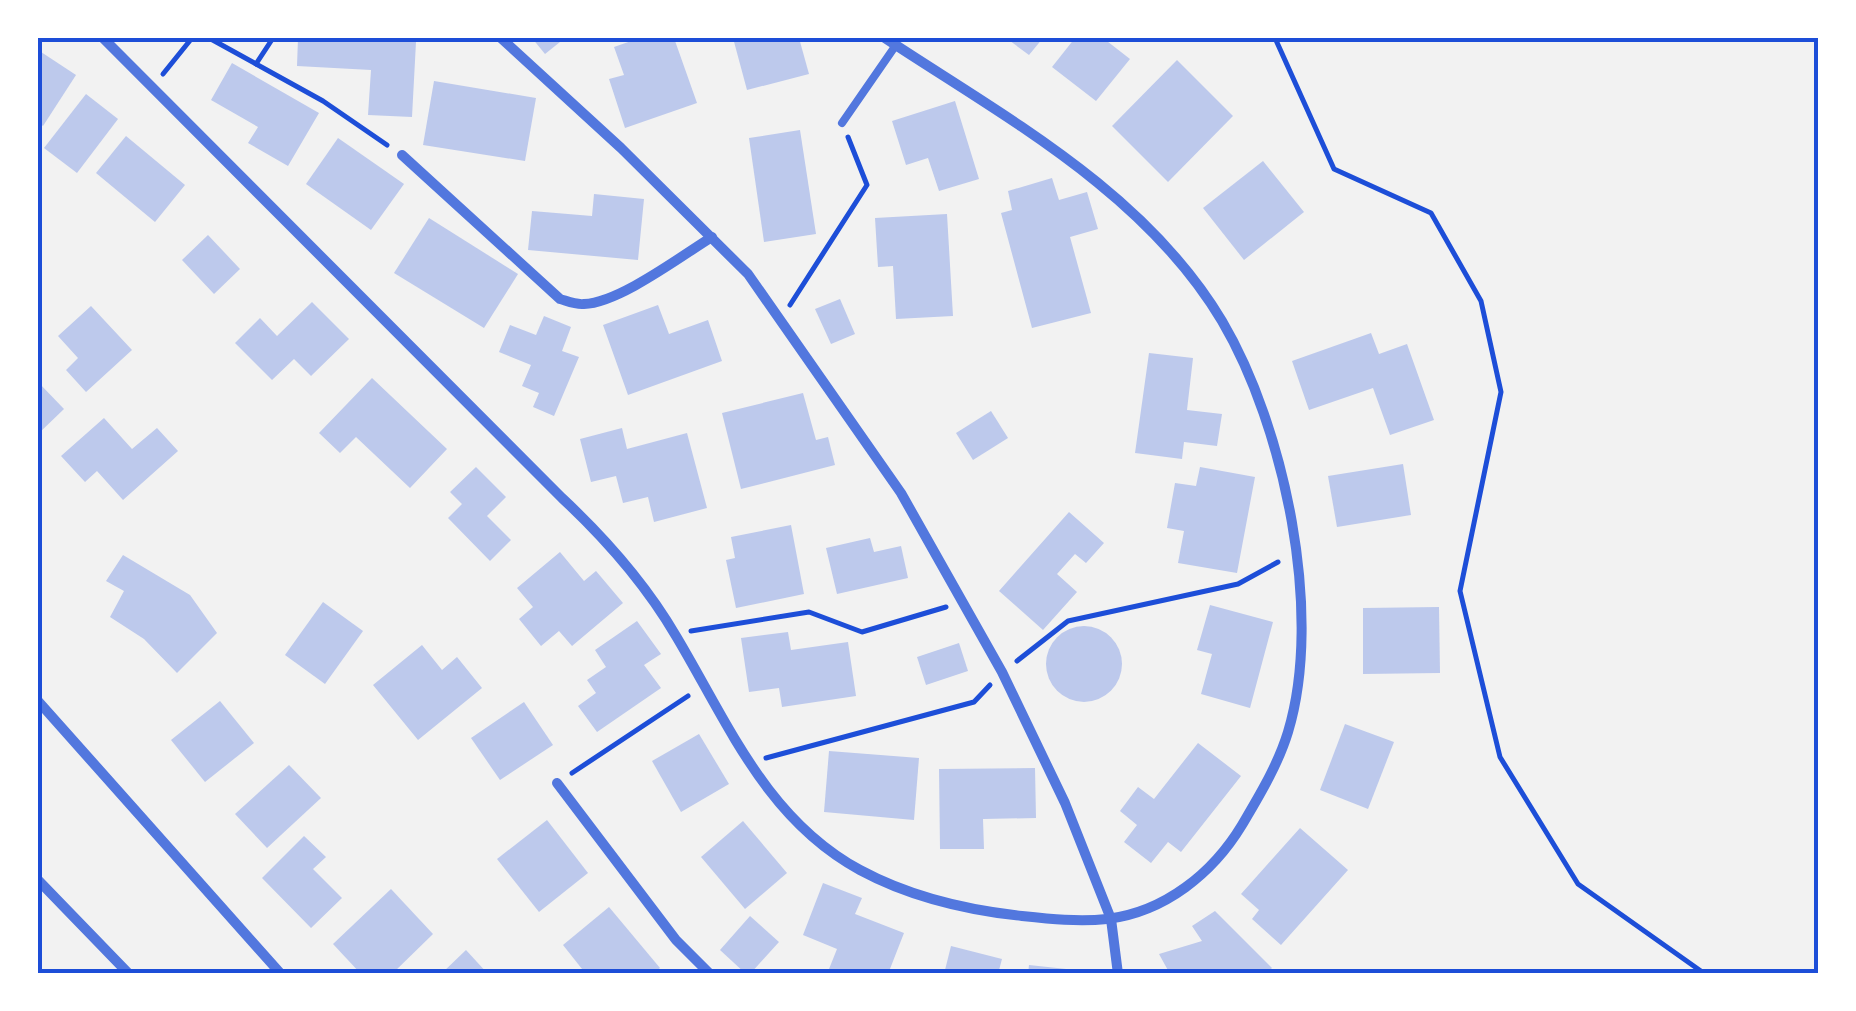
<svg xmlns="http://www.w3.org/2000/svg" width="1856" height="1011" viewBox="0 0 1856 1011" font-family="'Titillium Web',sans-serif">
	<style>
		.building { fill: #bdc9ec }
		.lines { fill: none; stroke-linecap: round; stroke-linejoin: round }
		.path { stroke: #1d4ed8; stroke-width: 5 }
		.service { stroke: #5277de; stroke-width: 8 }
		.minor { stroke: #5277de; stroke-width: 10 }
		.neatline { fill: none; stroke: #1d4ed8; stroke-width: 4 }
	</style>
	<rect width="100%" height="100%" fill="#f2f2f2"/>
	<!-- building -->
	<g class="building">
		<polygon points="298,38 416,42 412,117 368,115 371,70 297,66"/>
		<polygon points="532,38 565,38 545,54"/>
		<polygon points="633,38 674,38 697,103 625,128 609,79 624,75 614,47 634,40"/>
		<polygon points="733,38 799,38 809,74 747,90"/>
		<polygon points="1006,38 1043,38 1029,55"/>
		<polygon points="1075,38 1103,38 1130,59 1096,101 1052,67"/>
		<polygon points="38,50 76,75 43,126 38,122"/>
		<polygon points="1177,60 1233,116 1168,182 1112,126"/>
		<polygon points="232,63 319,113 288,166 248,143 258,127 211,100"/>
		<polygon points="434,81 536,98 525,161 423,145"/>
		<polygon points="86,94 118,119 77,173 44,148"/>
		<polygon points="955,101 979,179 939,191 928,158 906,165 892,121"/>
		<polygon points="800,130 816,234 764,242 749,138"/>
		<polygon points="126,136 185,185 155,222 96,173"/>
		<polygon points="338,138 404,184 371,230 306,184"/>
		<polygon points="1263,161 1304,212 1244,260 1203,208"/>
		<polygon points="1052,178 1059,200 1087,192 1098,229 1070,237 1091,313 1032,328 1001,213 1012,210 1008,191"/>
		<polygon points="594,194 644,199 638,260 528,250 532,211 592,216"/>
		<polygon points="947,214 953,316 896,319 893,266 878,267 875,218"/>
		<polygon points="429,218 518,274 484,328 394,273"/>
		<polygon points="208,235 240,269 214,294 182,260"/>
		<polygon points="840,299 855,334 831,344 815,309"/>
		<polygon points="312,302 349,339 311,376 294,359 272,380 235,343 260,318 277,336"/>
		<polygon points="658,305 669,334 708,320 722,361 628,395 603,325"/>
		<polygon points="91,306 132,350 86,392 66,370 78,358 58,336"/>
		<polygon points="544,316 571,327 562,351 579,357 554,416 533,407 539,393 522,386 531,365 499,352 510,325 536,335"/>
		<polygon points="1371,333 1379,354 1407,344 1434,420 1390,435 1373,388 1309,410 1292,361"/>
		<polygon points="1149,353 1193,358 1187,410 1222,414 1217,446 1184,442 1182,459 1135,453"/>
		<polygon points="372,378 447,449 410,488 356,437 340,453 319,433"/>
		<polygon points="38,382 64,409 38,434"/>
		<polygon points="803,393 816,440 828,437 835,465 741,489 722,413"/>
		<polygon points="991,411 1008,438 973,460 956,433"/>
		<polygon points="104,418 132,449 157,428 178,451 123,500 97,471 85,482 61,456"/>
		<polygon points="622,428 627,449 687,433 707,508 654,522 648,497 623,503 616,476 591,482 580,439"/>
		<polygon points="1403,464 1411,515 1337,527 1328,476"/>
		<polygon points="476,467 506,497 487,516 511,540 490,561 448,518 462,504 450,492"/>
		<polygon points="1200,467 1255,477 1237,573 1178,563 1184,531 1167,528 1175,483 1196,486"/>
		<polygon points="1069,512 1104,543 1086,563 1075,554 1057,574 1077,592 1043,630 999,591"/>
		<polygon points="791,525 804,594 736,608 726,560 735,558 731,537"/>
		<polygon points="870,538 874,552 901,546 908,578 837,594 826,548"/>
		<polygon points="560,552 584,581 596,571 623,603 572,646 559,631 541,646 519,619 533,607 517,588"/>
		<polygon points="123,555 190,595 217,633 177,673 144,639 110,617 124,591 106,581"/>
		<polygon points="323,602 363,631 325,684 285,655"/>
		<polygon points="1210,605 1273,622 1250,708 1201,694 1212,654 1197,650"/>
		<polygon points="1439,607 1440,673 1363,674 1363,608"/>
		<polygon points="637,621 661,654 644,665 661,688 597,732 578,706 596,693 587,680 606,667 595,650"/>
		<circle cx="1084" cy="664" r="38"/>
		<polygon points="788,632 791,650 848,642 856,696 782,707 779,688 749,692 741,638"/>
		<polygon points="959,643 968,671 926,685 917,657"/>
		<polygon points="422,645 442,670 457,657 482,688 418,740 373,685"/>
		<polygon points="220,701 254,743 205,782 171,740"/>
		<polygon points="524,702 553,745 500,780 471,738"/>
		<polygon points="1345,724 1394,742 1368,809 1320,790"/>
		<polygon points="699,734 729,784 681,812 652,761"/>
		<polygon points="1198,743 1241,776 1181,852 1168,842 1151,863 1124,842 1137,825 1120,811 1138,787 1154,799"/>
		<polygon points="829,751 919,758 914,820 824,812"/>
		<polygon points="289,765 321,798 267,848 235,814"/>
		<polygon points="1035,768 1036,818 983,819 984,849 940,849 939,769"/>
		<polygon points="547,820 588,873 539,912 497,859"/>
		<polygon points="743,821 787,873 745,909 701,857"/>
		<polygon points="1300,828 1348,870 1281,945 1252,919 1259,910 1241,894"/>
		<polygon points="304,836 326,857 313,869 342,898 311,928 262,878"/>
		<polygon points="823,883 862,898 855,914 904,933 888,974 839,974 829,969 837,949 803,935"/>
		<polygon points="391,889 433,934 392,974 361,974 333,944"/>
		<polygon points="609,907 660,968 653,974 586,974 563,945"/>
		<polygon points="1215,911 1272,968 1266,974 1170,974 1159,954 1202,941 1192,926"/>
		<polygon points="750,916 779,942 750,974 746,974 720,950"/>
		<polygon points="951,946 1002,959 998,974 944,974"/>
		<polygon points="466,950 488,974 441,974"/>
		<polygon points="1029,965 1085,971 1085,974 1028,974"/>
	</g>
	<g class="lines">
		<!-- path -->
		<g class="path">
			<polyline points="209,38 323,101 387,145"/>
			<polyline points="1275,38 1334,169 1431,213 1481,301 1501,392 1460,591 1500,757 1578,884 1705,974"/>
			<polyline points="256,64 273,38"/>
			<polyline points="163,74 192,38"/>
			<polyline points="790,305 867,185 848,137"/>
			<polyline points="691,631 809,612 862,632 946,607"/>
			<polyline points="1017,661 1068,621 1238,584 1278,562"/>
			<polyline points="766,758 974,702 990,685"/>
			<polyline points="572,773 688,696"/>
		</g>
		<!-- service -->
		<polyline class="service" points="842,123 896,45"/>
		<!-- minor -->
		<g class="minor">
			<path d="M103 38 562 498C607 540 645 583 676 636 728 723 766 819 860 870 910 897 966 910 1022 916 1050 919 1079 922 1107 919 1165 912 1213 873 1242 825 1259 796 1278 765 1288 732 1324 613 1284 426 1222 321 1145 192 1006 118 885 38"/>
			<polyline points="501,38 621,148 748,274 901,493 1002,672 1065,803 1111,919 1118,974"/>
			<path d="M402 155 560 299C567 301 576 305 584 304 619 303 681 256 712 237"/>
			<polyline points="38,701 281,974"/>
			<polyline points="557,783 676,940 710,974"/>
			<polyline points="38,880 129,974"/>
		</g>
	</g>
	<!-- border -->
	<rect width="1856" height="1011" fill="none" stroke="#ffffff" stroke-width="80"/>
	<rect x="40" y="40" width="1776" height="931" class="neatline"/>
</svg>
